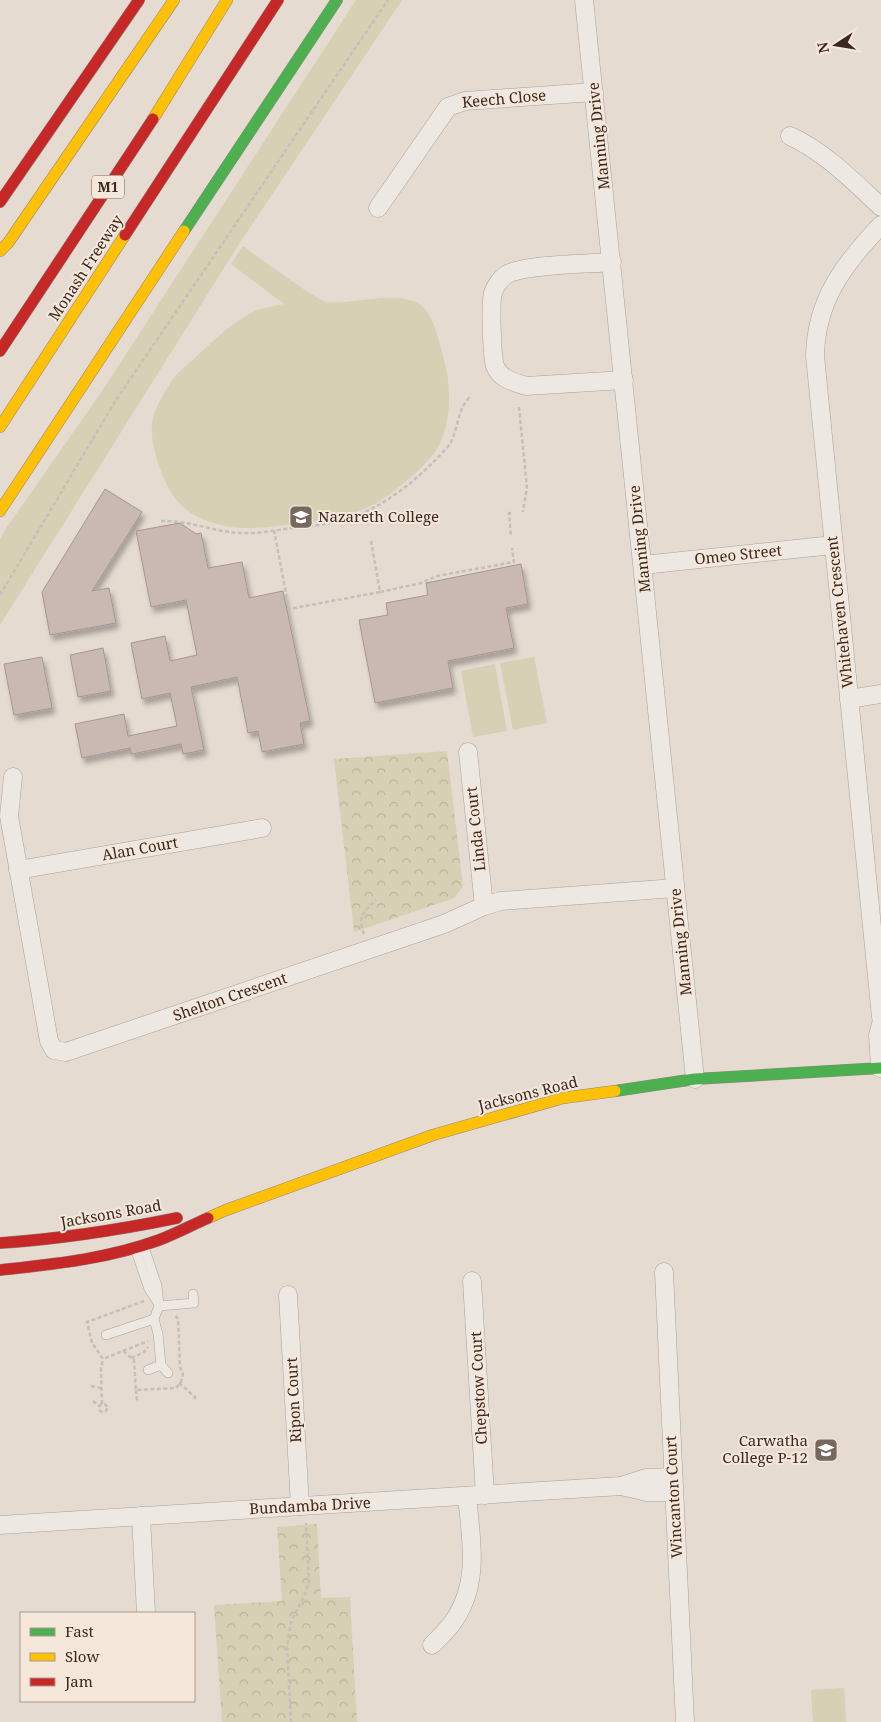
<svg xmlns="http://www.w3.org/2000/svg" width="881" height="1722" viewBox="0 0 881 1722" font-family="'Noto Serif',serif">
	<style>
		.grass { fill: #d7d0b4 }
		.park { fill: url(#park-crowns) }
		.building { fill: #c9b9b2; stroke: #a69790; filter: url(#shadow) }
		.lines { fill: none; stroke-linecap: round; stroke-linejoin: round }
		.lane-casing { stroke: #aba199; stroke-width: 10 }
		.street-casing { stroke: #aba199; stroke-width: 19 }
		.fast-casing { stroke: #908780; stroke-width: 12 }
		.slow-casing { stroke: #908780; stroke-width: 12 }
		.jam-casing { stroke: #908780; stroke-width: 12 }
		.path { stroke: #c6bfb9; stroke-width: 2.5; stroke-dasharray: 4 2.5; stroke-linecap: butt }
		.lane { stroke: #eee8e3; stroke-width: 9 }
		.street { stroke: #eee8e3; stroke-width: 18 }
		.fast { stroke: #4caf50; stroke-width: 11 }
		.slow { stroke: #ffc107; stroke-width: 11 }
		.jam { stroke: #c62828; stroke-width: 11 }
		.labels { text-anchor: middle; stroke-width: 4; stroke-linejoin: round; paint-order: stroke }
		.shield { fill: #f5e7d9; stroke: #726158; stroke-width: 1 }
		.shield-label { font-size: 14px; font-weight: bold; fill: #3a2821 }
		.street-label { font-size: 15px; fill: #3a2821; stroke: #f5e7d9 }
		.poi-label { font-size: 15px; fill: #3a2821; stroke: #f5e7d9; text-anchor: start }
	</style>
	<defs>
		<pattern id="park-crowns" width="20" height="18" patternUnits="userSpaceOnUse" patternTransform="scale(1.25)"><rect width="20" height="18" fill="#d7d0b4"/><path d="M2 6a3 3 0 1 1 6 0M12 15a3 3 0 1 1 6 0" fill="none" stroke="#b9b39a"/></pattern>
		<filter id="shadow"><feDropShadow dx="3" dy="5.5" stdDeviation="2.5" flood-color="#0004"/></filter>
	</defs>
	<rect width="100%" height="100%" fill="#e5dbd1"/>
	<!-- grass -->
	<g class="grass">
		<polygon points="356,0 402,0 241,241 0,625 0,539 7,527 102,391"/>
		<path d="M243 246C256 255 317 301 327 302 355 305 403 287 424 308 435 319 441 349 445 364 452 390 451 429 435 452 427 463 417 472 406 481 392 494 374 506 356 512 336 519 314 522 293 524 256 529 224 533 191 513 175 503 166 485 160 469 152 443 146 424 161 399 166 390 171 380 179 372 185 366 193 360 199 354 217 338 235 319 258 310 266 307 276 306 284 304L231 264Z"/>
		<polygon points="534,657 547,723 513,730 500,663"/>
		<polygon points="495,664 507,731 473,737 461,671"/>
		<polygon points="844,1688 846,1722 813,1722 811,1690"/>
	</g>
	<!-- park -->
	<g class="park">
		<polygon points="447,751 463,887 454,898 354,932 334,759"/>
		<polygon points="317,1524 321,1598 350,1597 357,1722 222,1722 214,1605 282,1601 277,1527"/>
	</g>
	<!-- building -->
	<g class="building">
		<polygon points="105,489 142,512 92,591 109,588 116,623 50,635 42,592"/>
		<polygon points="180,523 196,534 201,533 208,568 242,562 249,598 283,591 310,721 300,723 304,744 262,752 258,731 248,733 237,677 191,687 204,750 183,754 181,744 132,754 130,748 82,758 75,724 124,714 128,736 177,726 170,693 142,699 131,643 165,636 170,661 197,655 186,600 151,607 136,531"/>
		<polygon points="521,564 528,604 506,608 514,648 448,661 453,688 375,703 359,620 388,615 386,603 428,595 426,583"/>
		<polygon points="103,648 111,691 78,697 70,655"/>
		<polygon points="42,657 52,708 14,715 4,664"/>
	</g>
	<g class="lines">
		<!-- lane casing -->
		<g class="lane-casing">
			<g id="lane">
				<polyline points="144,1247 157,1286 159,1306 154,1319 158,1334 161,1365 168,1373"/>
				<polyline points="136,1251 149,1289 157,1301"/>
				<polyline points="159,1306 194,1303 193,1294"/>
				<polyline points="106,1335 154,1319"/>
				<polyline points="148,1370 161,1365"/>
			</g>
		</g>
		<!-- street casing -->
		<g class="street-casing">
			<g id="street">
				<polyline points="584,0 695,1079"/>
				<path d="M790 136C825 152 853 181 881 207"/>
				<polyline points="378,208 448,107 465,101 594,92"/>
				<path d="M881 225C844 264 816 300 815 356L881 1017"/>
				<path d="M612 262C590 264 522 264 506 275 500 279 495 287 493 293 490 302 492 357 495 366 500 379 514 382 526 386L624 380"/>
				<polyline points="643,565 833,545"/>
				<polyline points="849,699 881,694"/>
				<polyline points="468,752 484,906"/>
				<polyline points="13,777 9,816 49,1041 54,1050 66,1052 444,924 484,906 501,901 675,888"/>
				<polyline points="18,870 262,828"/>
				<polyline points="880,1068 878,1035 881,1024"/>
				<polyline points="664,1272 685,1722"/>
				<polyline points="472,1281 485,1495"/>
				<polyline points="288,1295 300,1506"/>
				<polyline points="621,1486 647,1492 674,1492"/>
				<polyline points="141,1516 146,1613"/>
				<polyline points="0,1525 621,1486 646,1478 673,1477"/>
				<path d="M432 1645C440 1637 449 1629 455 1619 480 1582 471 1538 467 1496"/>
			</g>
		</g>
		<!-- fast casing -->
		<g class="fast-casing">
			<g id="fast">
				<polyline points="184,231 337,0"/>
				<polyline points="615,1091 695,1079 881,1068"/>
			</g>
		</g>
		<!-- slow casing -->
		<g class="slow-casing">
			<g id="slow">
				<polyline points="153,119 227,0"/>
				<polyline points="0,251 8,243 174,0"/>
				<polyline points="0,427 125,235"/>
				<polyline points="0,511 184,231"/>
				<polyline points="208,1218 226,1210 433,1135 563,1098 615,1091"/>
			</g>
		</g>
		<!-- jam casing -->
		<g class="jam-casing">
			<g id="jam">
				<polyline points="0,202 139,0"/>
				<polyline points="125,235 278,0"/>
				<polyline points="0,351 153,119"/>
				<path d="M0 1243C60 1239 118 1230 177 1218"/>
				<path d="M0 1270C54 1264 107 1259 159 1240 175 1234 192 1225 208 1218"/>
			</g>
		</g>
		<!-- path -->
		<g class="path">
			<polyline points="519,407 527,488 523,511 522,511"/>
			<polyline points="364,512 368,525"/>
			<polyline points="511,513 509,513 511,537"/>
			<path d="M161 521C190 520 216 533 243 533 259 534 276 530 292 528 314 525 339 524 359 515 393 500 421 476 446 449 459 435 455 412 469 398L470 399"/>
			<polyline points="274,530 289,609 380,592"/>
			<polyline points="371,541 380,592 421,583 437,576 514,562 512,548"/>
			<polyline points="0,595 116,400 388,0"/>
			<path d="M364 934C357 915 363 913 376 900"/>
			<polyline points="144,1301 87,1322 92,1343 103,1359 123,1351 134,1360 136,1390 176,1388 181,1382 183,1374 180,1367 178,1319 175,1315"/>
			<polyline points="123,1351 148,1341"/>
			<polyline points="131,1358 143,1353 148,1347"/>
			<polyline points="179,1383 195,1397 195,1401"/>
			<polyline points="91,1386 102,1388"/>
			<polyline points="136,1390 137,1402"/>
			<polyline points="93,1401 99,1406"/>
			<polyline points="102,1404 101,1369 103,1359"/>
			<circle cx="103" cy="1408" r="4"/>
			<polyline points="291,1722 287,1646 291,1622 305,1594 309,1581 306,1523"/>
		</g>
		<!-- lane -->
		<use href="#lane" class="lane"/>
		<!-- street -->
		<use href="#street" class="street"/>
		<!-- fast -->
		<use href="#fast" class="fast"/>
		<!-- slow -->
		<use href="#slow" class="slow"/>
		<!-- jam -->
		<use href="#jam" class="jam"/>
	</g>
	<!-- icons -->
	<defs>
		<g id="school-square" transform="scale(1.25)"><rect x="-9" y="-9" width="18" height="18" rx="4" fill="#76675f" stroke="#f5e7d9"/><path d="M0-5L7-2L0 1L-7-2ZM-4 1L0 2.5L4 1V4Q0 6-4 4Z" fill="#fff"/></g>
	</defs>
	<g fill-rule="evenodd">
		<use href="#school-square" x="301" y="517"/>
		<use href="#school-square" x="826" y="1450"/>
	</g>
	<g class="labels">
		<!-- shield labels -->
		<rect class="shield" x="92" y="175.5" width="32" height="23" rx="4"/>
		<g class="shield-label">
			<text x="108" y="192">M1</text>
		</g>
		<!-- street labels -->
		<g class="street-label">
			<text transform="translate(504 99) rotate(-5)" y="5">Keech Close</text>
			<text transform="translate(599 136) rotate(-96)" y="5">Manning Drive</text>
			<text transform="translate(86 268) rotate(-57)" y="5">Monash Freeway</text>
			<text transform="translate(640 539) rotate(-96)" y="5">Manning Drive</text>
			<text transform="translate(738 555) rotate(-6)" y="5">Omeo Street</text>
			<text transform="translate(840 612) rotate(-96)" y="5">Whitehaven Crescent</text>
			<text transform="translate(476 829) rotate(-96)" y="5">Linda Court</text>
			<text transform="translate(140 849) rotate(-10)" y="5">Alan Court</text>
			<text transform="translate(681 942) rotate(-96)" y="5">Manning Drive</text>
			<text transform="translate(230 997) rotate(-19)" y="5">Shelton Crescent</text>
			<text transform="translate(528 1094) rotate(-14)" y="5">Jacksons Road</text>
			<text transform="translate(111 1214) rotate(-10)" y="5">Jacksons Road</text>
			<text transform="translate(479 1388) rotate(-93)" y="5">Chepstow Court</text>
			<text transform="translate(294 1400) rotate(-93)" y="5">Ripon Court</text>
			<text transform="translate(674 1497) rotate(-93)" y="5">Wincanton Court</text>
			<text transform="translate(310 1506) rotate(-3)" y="5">Bundamba Drive</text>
		</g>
		<!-- poi labels -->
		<g class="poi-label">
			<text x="318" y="522">Nazareth College</text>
			<text x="808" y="1446" text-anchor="end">Carwatha<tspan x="808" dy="17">College P-12</tspan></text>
		</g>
	</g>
	<!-- legend -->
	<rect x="20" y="1612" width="175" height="90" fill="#f5e7d9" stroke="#aa9b8f"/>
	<rect x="30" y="1628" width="25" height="8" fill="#4caf50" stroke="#aa9b8f"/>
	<text x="65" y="1637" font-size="15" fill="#3a2821">Fast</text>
	<rect x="30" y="1653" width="25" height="8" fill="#ffc107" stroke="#aa9b8f"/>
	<text x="65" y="1662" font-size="15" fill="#3a2821">Slow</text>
	<rect x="30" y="1678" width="25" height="8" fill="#c62828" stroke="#aa9b8f"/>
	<text x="65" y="1687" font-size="15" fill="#3a2821">Jam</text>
	<!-- north arrow -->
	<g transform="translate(836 45) rotate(258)" stroke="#f5e7d9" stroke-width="4" paint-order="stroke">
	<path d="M0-4L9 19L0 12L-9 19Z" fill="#3a2821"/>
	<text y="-8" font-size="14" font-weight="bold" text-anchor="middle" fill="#3a2821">N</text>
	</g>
</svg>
